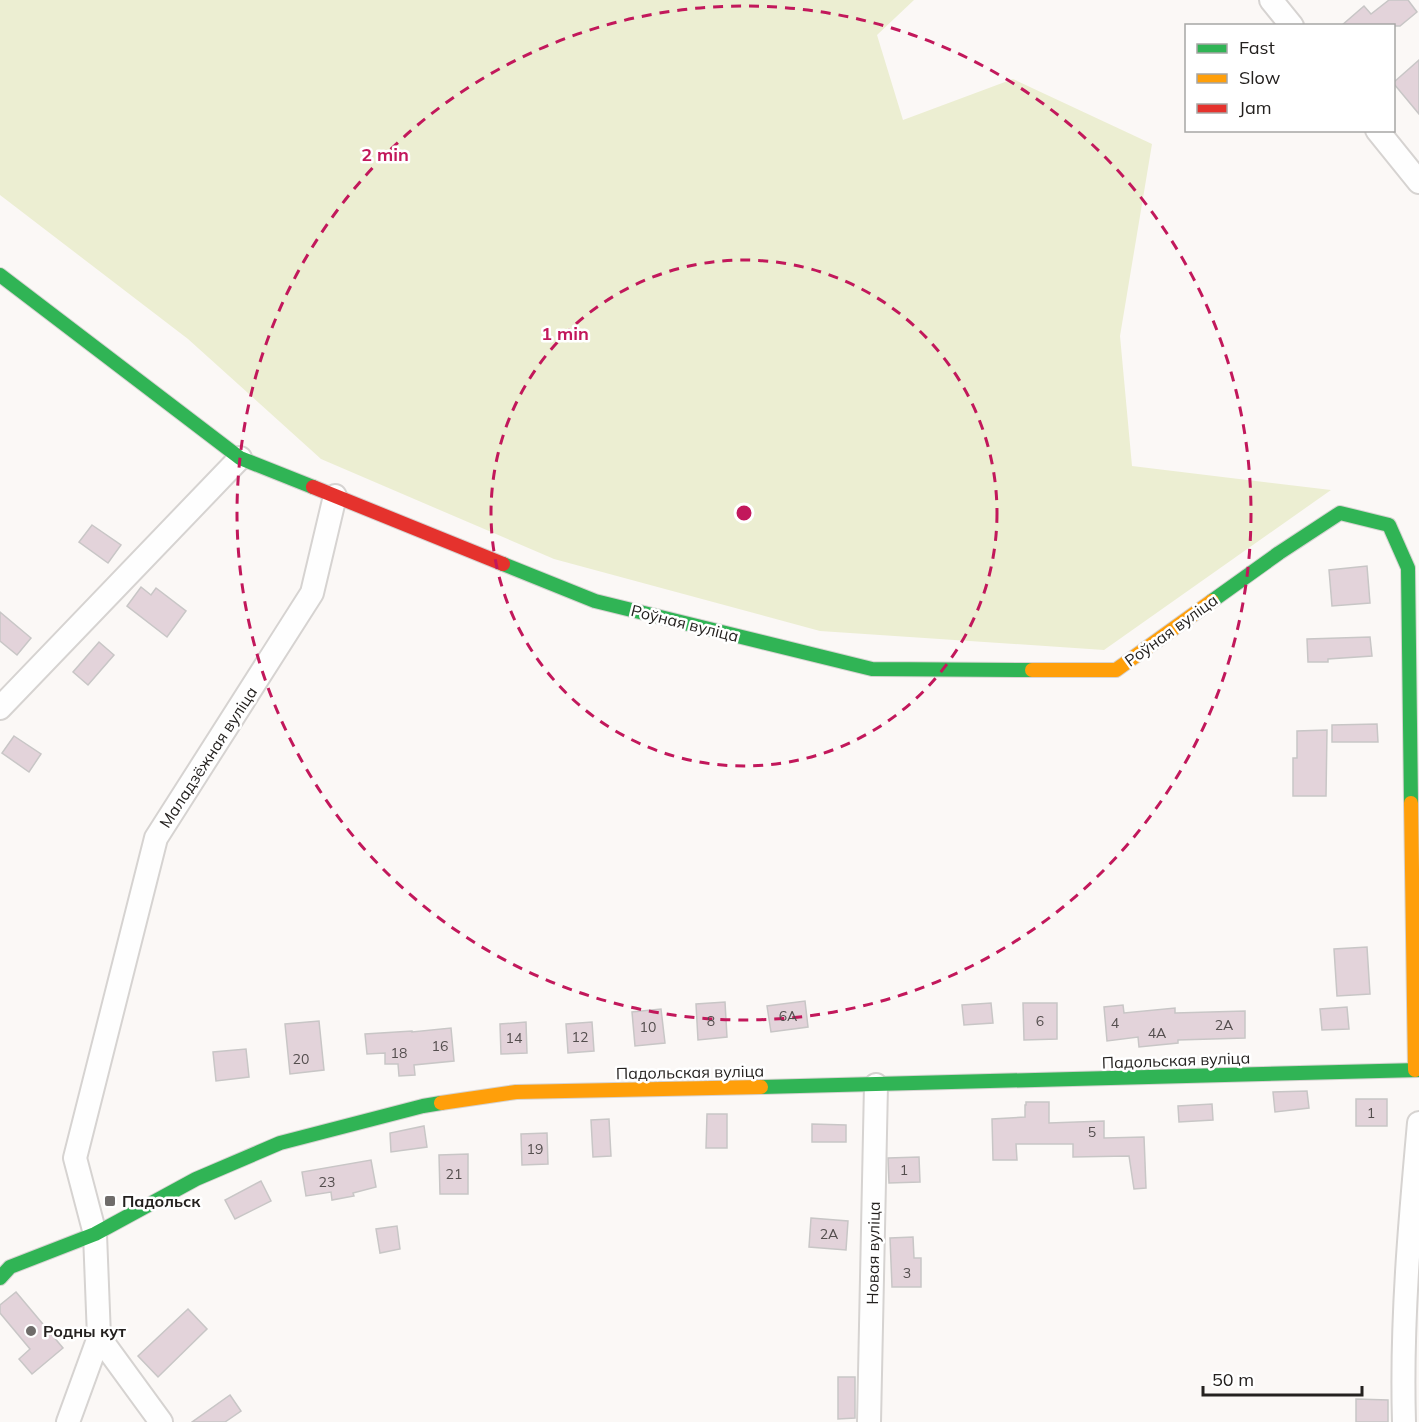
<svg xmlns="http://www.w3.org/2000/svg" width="1419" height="1422" viewBox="0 0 1419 1422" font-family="Mulish,sans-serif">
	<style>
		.green { fill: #eceed2 }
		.building { fill: #e3d3da; stroke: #c8c6c6; stroke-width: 1.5 }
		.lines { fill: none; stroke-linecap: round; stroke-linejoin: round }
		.street-casing { stroke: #d6d3d1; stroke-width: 26 }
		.fast-casing { stroke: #d6d3d1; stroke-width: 16 }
		.slow-casing { stroke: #d6d3d1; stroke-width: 16 }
		.jam-casing { stroke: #d6d3d1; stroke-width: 16 }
		.street { stroke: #fefefe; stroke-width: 22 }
		.fast { stroke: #30b455; stroke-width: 14 }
		.slow { stroke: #ff9f0a; stroke-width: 14 }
		.jam { stroke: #e5322d; stroke-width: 14 }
		.ring { fill: none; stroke: #c2185b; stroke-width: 3; stroke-dasharray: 10 8 }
		.poi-dot { fill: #6f6c6a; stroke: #fff; stroke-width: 2 }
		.labels { text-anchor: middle; stroke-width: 5; stroke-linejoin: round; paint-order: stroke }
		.number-label { font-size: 14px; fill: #544e4e }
		.street-label { font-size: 16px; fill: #24211f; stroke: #fff }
		.poi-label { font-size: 16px; font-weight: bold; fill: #24211f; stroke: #fff; text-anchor: start }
		.centre { fill: #c2185b; stroke: #fff; stroke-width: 3 }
		.ring-label { font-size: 18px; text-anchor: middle; font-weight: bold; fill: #c2185b; stroke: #fff; stroke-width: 5; stroke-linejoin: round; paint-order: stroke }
	</style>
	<rect width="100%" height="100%" fill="#fbf8f6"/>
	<!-- green -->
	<polygon class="green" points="0,0 914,0 877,35 903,120 1013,79 1152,144 1120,336 1132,466 1331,490 1104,650 820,631 554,559 321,459 188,339 0,195"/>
	<!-- building -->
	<g class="building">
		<polygon points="1389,0 1408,0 1417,12 1400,26 1341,26 1364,6 1371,14"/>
		<polygon points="1419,60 1419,114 1394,84 1394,82"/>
		<polygon points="92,525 121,545 108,563 79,542"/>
		<polygon points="1367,566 1370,603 1332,606 1329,570"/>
		<polygon points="141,587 151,595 156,588 186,611 167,637 127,606"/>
		<polygon points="0,612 31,638 17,655 0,641"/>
		<polygon points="1370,637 1372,656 1328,659 1328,662 1308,662 1307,639"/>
		<polygon points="99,642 114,655 88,685 73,672"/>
		<polygon points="1377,724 1378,742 1332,742 1332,725"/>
		<polygon points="1327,730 1326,796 1293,796 1293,758 1297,758 1297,731"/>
		<polygon points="14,736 41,754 29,772 2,753"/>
		<polygon points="1367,947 1370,994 1337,996 1334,949"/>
		<polygon points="805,1001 808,1027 771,1032 767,1006"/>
		<polygon points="725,1002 727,1037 698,1040 696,1004"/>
		<polygon points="991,1003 993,1023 964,1025 962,1005"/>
		<polygon points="1023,1003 1057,1003 1057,1039 1024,1040"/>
		<polygon points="1123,1005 1124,1013 1175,1008 1175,1013 1245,1011 1245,1038 1178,1040 1178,1043 1139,1047 1138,1037 1107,1041 1104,1007"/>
		<polygon points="1347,1007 1349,1029 1322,1030 1320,1009"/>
		<polygon points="661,1009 665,1043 635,1046 632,1012"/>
		<polygon points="319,1021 324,1070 290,1074 285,1024"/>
		<polygon points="526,1022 527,1053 501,1054 500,1024"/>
		<polygon points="592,1022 594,1051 568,1053 566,1024"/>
		<polygon points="451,1028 454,1061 414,1065 415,1075 399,1076 398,1064 385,1064 385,1053 367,1054 365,1034 412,1031 412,1032"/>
		<polygon points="246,1049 249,1077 216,1081 213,1052"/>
		<polygon points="1307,1091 1309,1108 1275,1112 1273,1092"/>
		<rect x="1356" y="1099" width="31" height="27"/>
		<polygon points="1026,1102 1049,1102 1049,1123 1104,1121 1104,1138 1144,1137 1146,1188 1134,1189 1129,1156 1073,1157 1073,1144 1016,1144 1017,1160 993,1160 992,1119 1025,1117 1025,1105 1026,1105"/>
		<polygon points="1212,1104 1213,1120 1179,1122 1178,1106"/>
		<polygon points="707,1114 727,1114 727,1148 706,1148"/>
		<polygon points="609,1119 611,1156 593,1157 591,1120"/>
		<polygon points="812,1124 846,1125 846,1142 812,1142"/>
		<polygon points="424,1126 427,1147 391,1152 390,1133"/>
		<polygon points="547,1133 548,1164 522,1165 521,1134"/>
		<polygon points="468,1154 468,1194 440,1194 439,1155"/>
		<polygon points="919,1157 920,1182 889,1183 888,1158"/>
		<polygon points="371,1160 376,1187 353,1193 354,1196 332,1200 331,1192 306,1196 302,1172"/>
		<polygon points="261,1181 271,1201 235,1219 225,1200"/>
		<polygon points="811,1218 848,1221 846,1250 809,1247"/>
		<polygon points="397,1226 400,1249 380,1253 376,1229"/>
		<polygon points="913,1237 914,1258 921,1258 921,1287 892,1287 890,1238"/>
		<polygon points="16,1292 63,1348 32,1374 19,1359 30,1349 0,1313 0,1305"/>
		<polygon points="188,1309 207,1329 158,1377 138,1356"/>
		<polygon points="838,1377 855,1377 855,1418 838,1419"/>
		<polygon points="230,1395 241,1411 225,1422 192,1422"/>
		<polygon points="1356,1399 1388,1400 1388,1422 1356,1422"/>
	</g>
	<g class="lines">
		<!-- street casing -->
		<g class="street-casing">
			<g id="street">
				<polyline points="1271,0 1292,26"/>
				<polyline points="1377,130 1419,182"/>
				<polyline points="0,708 240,458"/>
				<polyline points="68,1422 99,1337"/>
				<polyline points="161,1422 99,1337 95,1234 75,1158 156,838 312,593 335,496"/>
				<polyline points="869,1422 876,1085"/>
				<path d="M1404 1422C1401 1322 1410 1222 1419 1123"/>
			</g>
		</g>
		<!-- fast casing -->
		<g class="fast-casing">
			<g id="fast">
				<polyline points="0,275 240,458 313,487"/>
				<polyline points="503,564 595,601 872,669 1032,670"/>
				<polyline points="1212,601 1279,553 1340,513 1389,525 1408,568 1411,803"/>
				<polyline points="761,1087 1419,1070"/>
				<polyline points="0,1278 10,1267 95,1234 196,1179 280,1143 423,1106 441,1103"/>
			</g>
		</g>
		<!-- slow casing -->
		<g class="slow-casing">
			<g id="slow">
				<polyline points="1032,670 1116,670 1212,601"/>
				<polyline points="1411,803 1415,1070"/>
				<polyline points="441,1103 516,1092 761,1087"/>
			</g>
		</g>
		<!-- jam casing -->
		<g class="jam-casing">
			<polyline id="jam" points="313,487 503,564"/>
		</g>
		<!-- street -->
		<use href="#street" class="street"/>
		<!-- fast -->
		<use href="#fast" class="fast"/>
		<!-- slow -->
		<use href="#slow" class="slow"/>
		<!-- jam -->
		<use href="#jam" class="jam"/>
	</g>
	<!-- distance rings -->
	<g class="ring">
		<circle cx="744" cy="513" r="253"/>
		<circle cx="744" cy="513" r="507"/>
	</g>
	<!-- markers -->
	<g class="poi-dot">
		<rect x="104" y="1195" width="12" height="12" rx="3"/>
		<circle cx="31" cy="1331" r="6"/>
	</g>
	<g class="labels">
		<!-- number labels -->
		<g class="number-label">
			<text x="788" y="1021">6А</text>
			<text x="711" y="1026">8</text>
			<text x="1040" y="1026">6</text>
			<text x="1115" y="1028">4</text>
			<text x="1224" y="1030">2А</text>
			<text x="648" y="1032">10</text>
			<text x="1157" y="1038">4А</text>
			<text x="580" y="1042">12</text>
			<text x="514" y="1043">14</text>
			<text x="440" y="1051">16</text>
			<text x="399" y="1058">18</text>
			<text x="301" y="1064">20</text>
			<text x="1371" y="1118">1</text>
			<text x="1092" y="1137">5</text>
			<text x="535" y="1154">19</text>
			<text x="904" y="1175">1</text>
			<text x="454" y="1179">21</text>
			<text x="327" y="1187">23</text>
			<text x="829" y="1239">2А</text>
			<text x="907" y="1278">3</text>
		</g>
		<!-- street labels -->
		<g class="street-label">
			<text transform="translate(685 623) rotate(14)" y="6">Роўная вуліца</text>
			<text transform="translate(1171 630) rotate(-36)" y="6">Роўная вуліца</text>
			<text transform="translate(208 757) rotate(-57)" y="6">Маладзёжная вуліца</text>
			<text transform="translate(1176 1060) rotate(-2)" y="6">Падольская вуліца</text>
			<text transform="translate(690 1072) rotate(-1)" y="6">Падольская вуліца</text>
			<text transform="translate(873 1253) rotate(-89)" y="6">Новая вуліца</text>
		</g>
		<!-- poi labels -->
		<g class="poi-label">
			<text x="122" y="1207">Падольск</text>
			<text x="43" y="1337">Родны кут</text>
		</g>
	</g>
	<circle cx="744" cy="513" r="9" class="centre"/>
	<g class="ring-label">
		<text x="385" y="161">2 min</text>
		<text x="565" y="340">1 min</text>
	</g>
	<!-- legend -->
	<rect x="1185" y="24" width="210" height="108" fill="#ffffff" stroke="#a7a6a5" stroke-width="1.5"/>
	<rect x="1197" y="44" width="30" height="9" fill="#30b455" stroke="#a7a6a5" stroke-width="1.5"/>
	<text x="1239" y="54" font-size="18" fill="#24211f">Fast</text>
	<rect x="1197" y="74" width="30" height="9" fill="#ff9f0a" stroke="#a7a6a5" stroke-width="1.5"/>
	<text x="1239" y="84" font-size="18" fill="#24211f">Slow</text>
	<rect x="1197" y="104" width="30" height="9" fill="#e5322d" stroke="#a7a6a5" stroke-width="1.5"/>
	<text x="1239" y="114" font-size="18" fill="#24211f">Jam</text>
	<!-- scale -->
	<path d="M1203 1386v9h159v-9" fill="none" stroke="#24211f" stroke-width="3"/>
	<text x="1212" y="1386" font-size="18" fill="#24211f" stroke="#ffffff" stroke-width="4.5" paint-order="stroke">50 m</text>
</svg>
